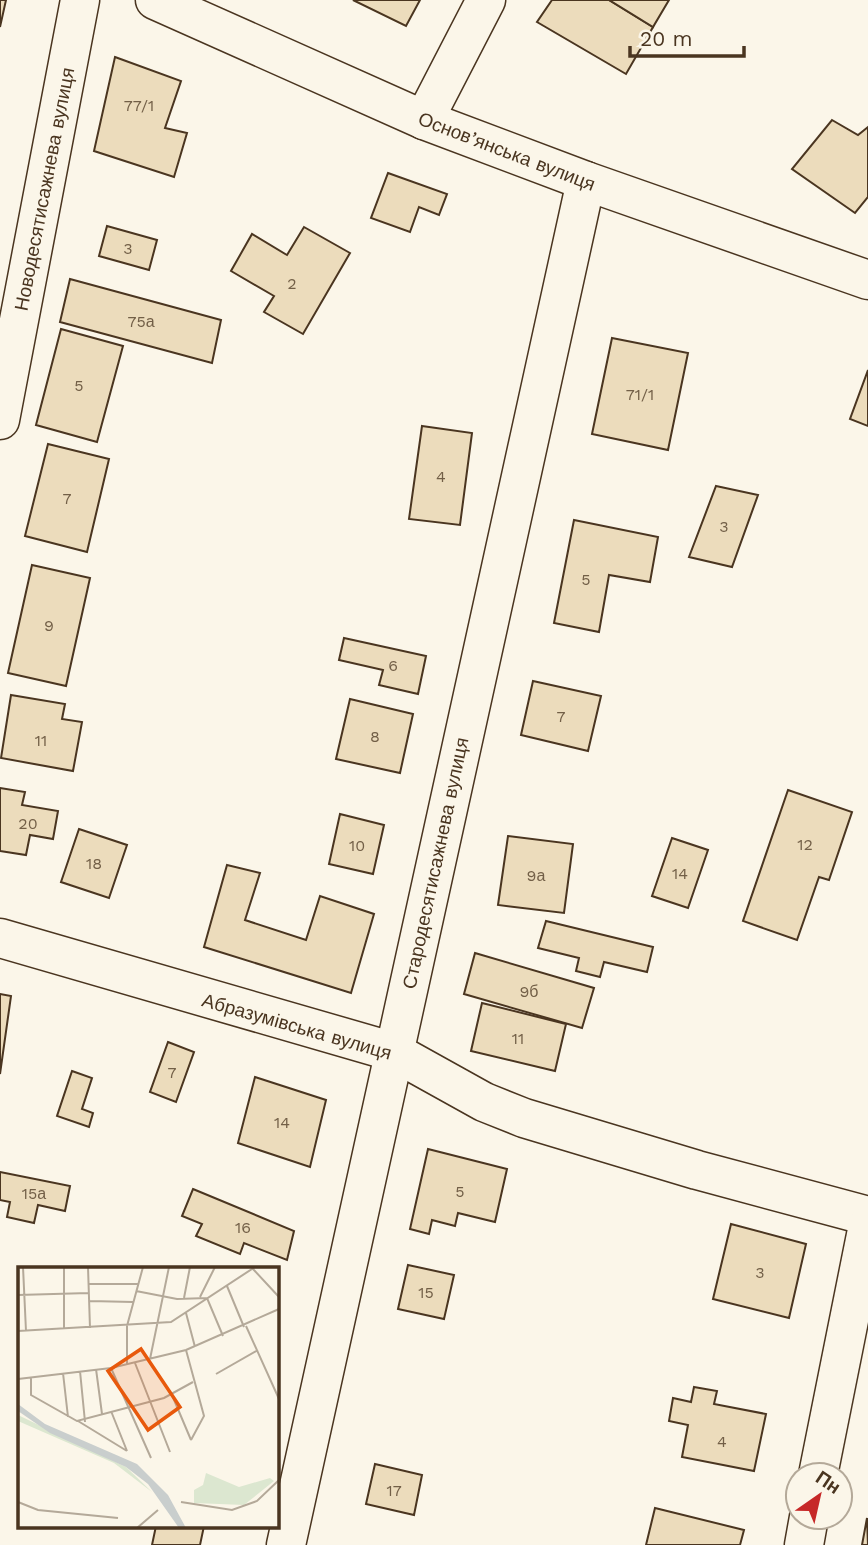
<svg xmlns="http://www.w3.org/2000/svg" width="868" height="1545" viewBox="0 0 868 1545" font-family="'Work Sans',sans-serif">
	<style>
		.building { fill: #ecdcbc; stroke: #4a3520; stroke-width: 2 }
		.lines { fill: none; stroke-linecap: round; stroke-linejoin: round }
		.minor-casing { stroke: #4a3520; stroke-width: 41 }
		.minor { stroke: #fbf6e9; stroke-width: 38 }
		.labels { text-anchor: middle; stroke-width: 5; stroke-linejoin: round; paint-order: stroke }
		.number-label { font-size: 16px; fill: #725f47 }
		.street-label { font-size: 19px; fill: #4a3520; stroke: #fbf6e9 }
		.inset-road { fill: none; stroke: #b4a999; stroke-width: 2 }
		.view { fill: #e8590c; fill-opacity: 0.15; stroke: #e8590c; stroke-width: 3.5 }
		.inset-edge { fill: none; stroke: #4a3520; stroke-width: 3.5 }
	</style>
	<rect width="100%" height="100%" fill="#fbf6e9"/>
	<!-- building -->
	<g class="building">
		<polygon points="0,0 6,0 0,27"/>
		<polygon points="353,0 420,0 406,26"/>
		<polygon points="552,0 609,0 653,27 626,74 537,22"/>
		<polygon points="609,0 669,0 653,27"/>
		<polygon points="115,57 181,81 165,128 187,133 174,177 94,151"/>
		<polygon points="832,120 858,135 868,127 868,197 855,213 792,169"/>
		<polygon points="388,173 447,194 439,215 419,207 410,232 371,218"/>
		<polygon points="107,226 157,240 149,270 99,256"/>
		<polygon points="304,227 350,253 303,334 264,312 274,296 231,271 252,234 287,255"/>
		<polygon points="70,279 221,320 212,363 60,322"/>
		<polygon points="61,329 123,346 97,442 36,425"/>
		<polygon points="612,338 688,353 668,450 592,434"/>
		<polygon points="868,370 868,426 850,419"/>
		<polygon points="422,426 472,433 460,525 409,519"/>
		<polygon points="48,444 109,459 87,552 25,536"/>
		<polygon points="716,486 758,495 732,567 689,557"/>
		<polygon points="574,520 658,537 650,582 609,575 599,632 554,623"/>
		<polygon points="32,565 90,578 66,686 8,673"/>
		<polygon points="344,638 426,656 418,694 379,685 383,670 339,660"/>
		<polygon points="533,681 601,696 588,751 521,735"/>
		<polygon points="11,695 65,704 62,719 82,722 73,771 1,758"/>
		<polygon points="350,699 413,714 400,773 336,759"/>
		<polygon points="0,788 25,792 22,805 58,811 53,839 30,835 26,855 0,851"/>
		<polygon points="788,790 852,812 829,880 819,877 797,940 743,921"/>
		<polygon points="340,814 384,825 373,874 329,864"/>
		<polygon points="79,829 127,845 109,898 61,882"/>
		<polygon points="508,836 573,844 564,913 498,905"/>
		<polygon points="672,838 708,850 688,908 652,896"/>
		<polygon points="227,865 260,873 245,920 306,940 320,896 374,914 351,993 204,947"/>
		<polygon points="546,921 653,947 647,972 604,962 600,977 576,971 579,958 538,948"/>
		<polygon points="475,953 594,988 582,1028 464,994"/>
		<polygon points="0,994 11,996 0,1074"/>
		<polygon points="482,1003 566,1024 555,1071 471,1051"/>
		<polygon points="168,1042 194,1052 176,1102 150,1092"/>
		<polygon points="72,1071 92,1078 82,1109 93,1113 89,1127 57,1116"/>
		<polygon points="255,1077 326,1100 310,1167 238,1143"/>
		<polygon points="428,1149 507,1169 495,1222 458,1213 455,1226 432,1220 429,1234 410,1229"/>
		<polygon points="0,1172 70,1186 65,1211 38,1205 34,1223 7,1217 10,1202 0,1200"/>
		<polygon points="193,1189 294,1231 287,1260 244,1243 240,1254 196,1236 202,1224 182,1216"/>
		<polygon points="731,1224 806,1244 789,1318 713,1299"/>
		<polygon points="408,1265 454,1275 444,1319 398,1309"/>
		<polygon points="694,1387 717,1391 714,1404 766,1414 754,1471 682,1457 688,1425 669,1421 673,1398 691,1402"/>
		<polygon points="375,1464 422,1475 414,1515 366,1504"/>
		<polygon points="655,1508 744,1530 740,1545 646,1545"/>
		<polygon points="867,1518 868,1545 862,1545"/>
		<polygon points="156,1526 204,1526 200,1545 152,1545"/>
	</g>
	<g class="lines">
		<!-- minor casing -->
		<g class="minor-casing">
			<g id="minor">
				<polyline points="155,0 424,120 586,181 868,280"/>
				<polyline points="424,120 486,0"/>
				<polyline points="0,420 80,0"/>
				<polyline points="0,938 394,1052 484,1102 524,1118 697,1170 868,1216"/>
				<polyline points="818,1475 868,1225"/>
				<polyline points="286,1545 586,181"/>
				<polyline points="804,1545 809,1517"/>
			</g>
		</g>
		<!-- minor -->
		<use href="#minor" class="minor"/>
	</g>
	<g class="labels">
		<!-- number labels -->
		<g class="number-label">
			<text x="139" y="111">77/1</text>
			<text x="128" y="254">3</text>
			<text x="292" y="289">2</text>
			<text x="141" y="327">75а</text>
			<text x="79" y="391">5</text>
			<text x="640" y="400">71/1</text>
			<text x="441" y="482">4</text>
			<text x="67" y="504">7</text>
			<text x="724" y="532">3</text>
			<text x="586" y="585">5</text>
			<text x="49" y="631">9</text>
			<text x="393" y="671">6</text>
			<text x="561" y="722">7</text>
			<text x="375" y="742">8</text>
			<text x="41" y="746">11</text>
			<text x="28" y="829">20</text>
			<text x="805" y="850">12</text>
			<text x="357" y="851">10</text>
			<text x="94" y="869">18</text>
			<text x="680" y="879">14</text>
			<text x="536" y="881">9а</text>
			<text x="529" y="997">9б</text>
			<text x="518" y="1044">11</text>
			<text x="172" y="1078">7</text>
			<text x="282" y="1128">14</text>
			<text x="460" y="1197">5</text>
			<text x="34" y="1199">15а</text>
			<text x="243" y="1233">16</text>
			<text x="760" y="1278">3</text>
			<text x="426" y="1298">15</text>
			<text x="722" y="1447">4</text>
			<text x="394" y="1496">17</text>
		</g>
		<!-- street labels -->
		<g class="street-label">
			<text transform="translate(507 151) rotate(21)" y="7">Основ’янська вулиця</text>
			<text transform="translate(44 189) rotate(-79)" y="7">Новодесятисажнева вулиця</text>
			<text transform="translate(435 863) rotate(-78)" y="7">Стародесятисажнева вулиця</text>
			<text transform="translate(297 1026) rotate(16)" y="7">Абразумівська вулиця</text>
		</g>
	</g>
	<!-- overview -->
	<g transform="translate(18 1267)">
		<rect width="261" height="261" fill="#fbf6e9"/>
		<path d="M0 148 108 200 134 225 96 196 0 154ZM188 206 221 220 252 211 256 214 226 238 176 236V223L185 218Z" fill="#dce7d0"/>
		<path d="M0 137 27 157 119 197 150 228 168 261H161L130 217 108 200 32 166 0 144Z" fill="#c9cecd"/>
		<path class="inset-road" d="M5 0 8 64M46 0V61M70 0 72 61M235 2 261 30M71 17H120M209 19 226 60M118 24 159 32 189 31 205 69M0 28 71 26M182 30 197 0M166 31 172 0M72 34 115 35M168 46 177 80M228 59 261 132M0 64 153 55 237 0M168 83 186 149 173 173M132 92 151 0M117 96 152 185M109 97V59L125 0M93 101 133 191M78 102 84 147M62 104 67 155M45 106 50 150M198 107 240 83M13 110V128L59 154 146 131 175 115M0 112 93 101 168 83 261 42M154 128 173 173M93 144 109 184M60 154 109 184M0 235 20 243 100 251M163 235 214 243 239 234 261 213M119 261 140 243"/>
		<path class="view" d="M123 82 162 140 130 163 90 104Z"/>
		<rect width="261" height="261" class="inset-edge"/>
	</g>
	<!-- north arrow -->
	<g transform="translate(819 1496) rotate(34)"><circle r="33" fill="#fbf6e9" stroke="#b4a999" stroke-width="2"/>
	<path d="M0-5L12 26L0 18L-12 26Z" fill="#c62828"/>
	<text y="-10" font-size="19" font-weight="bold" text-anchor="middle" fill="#4a3520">Пн</text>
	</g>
	<!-- scale -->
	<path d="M630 46v10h114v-10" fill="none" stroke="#4a3520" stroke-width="3.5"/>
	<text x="640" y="46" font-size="21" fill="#4a3520" stroke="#fbf6e9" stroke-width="5" paint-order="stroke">20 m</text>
</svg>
